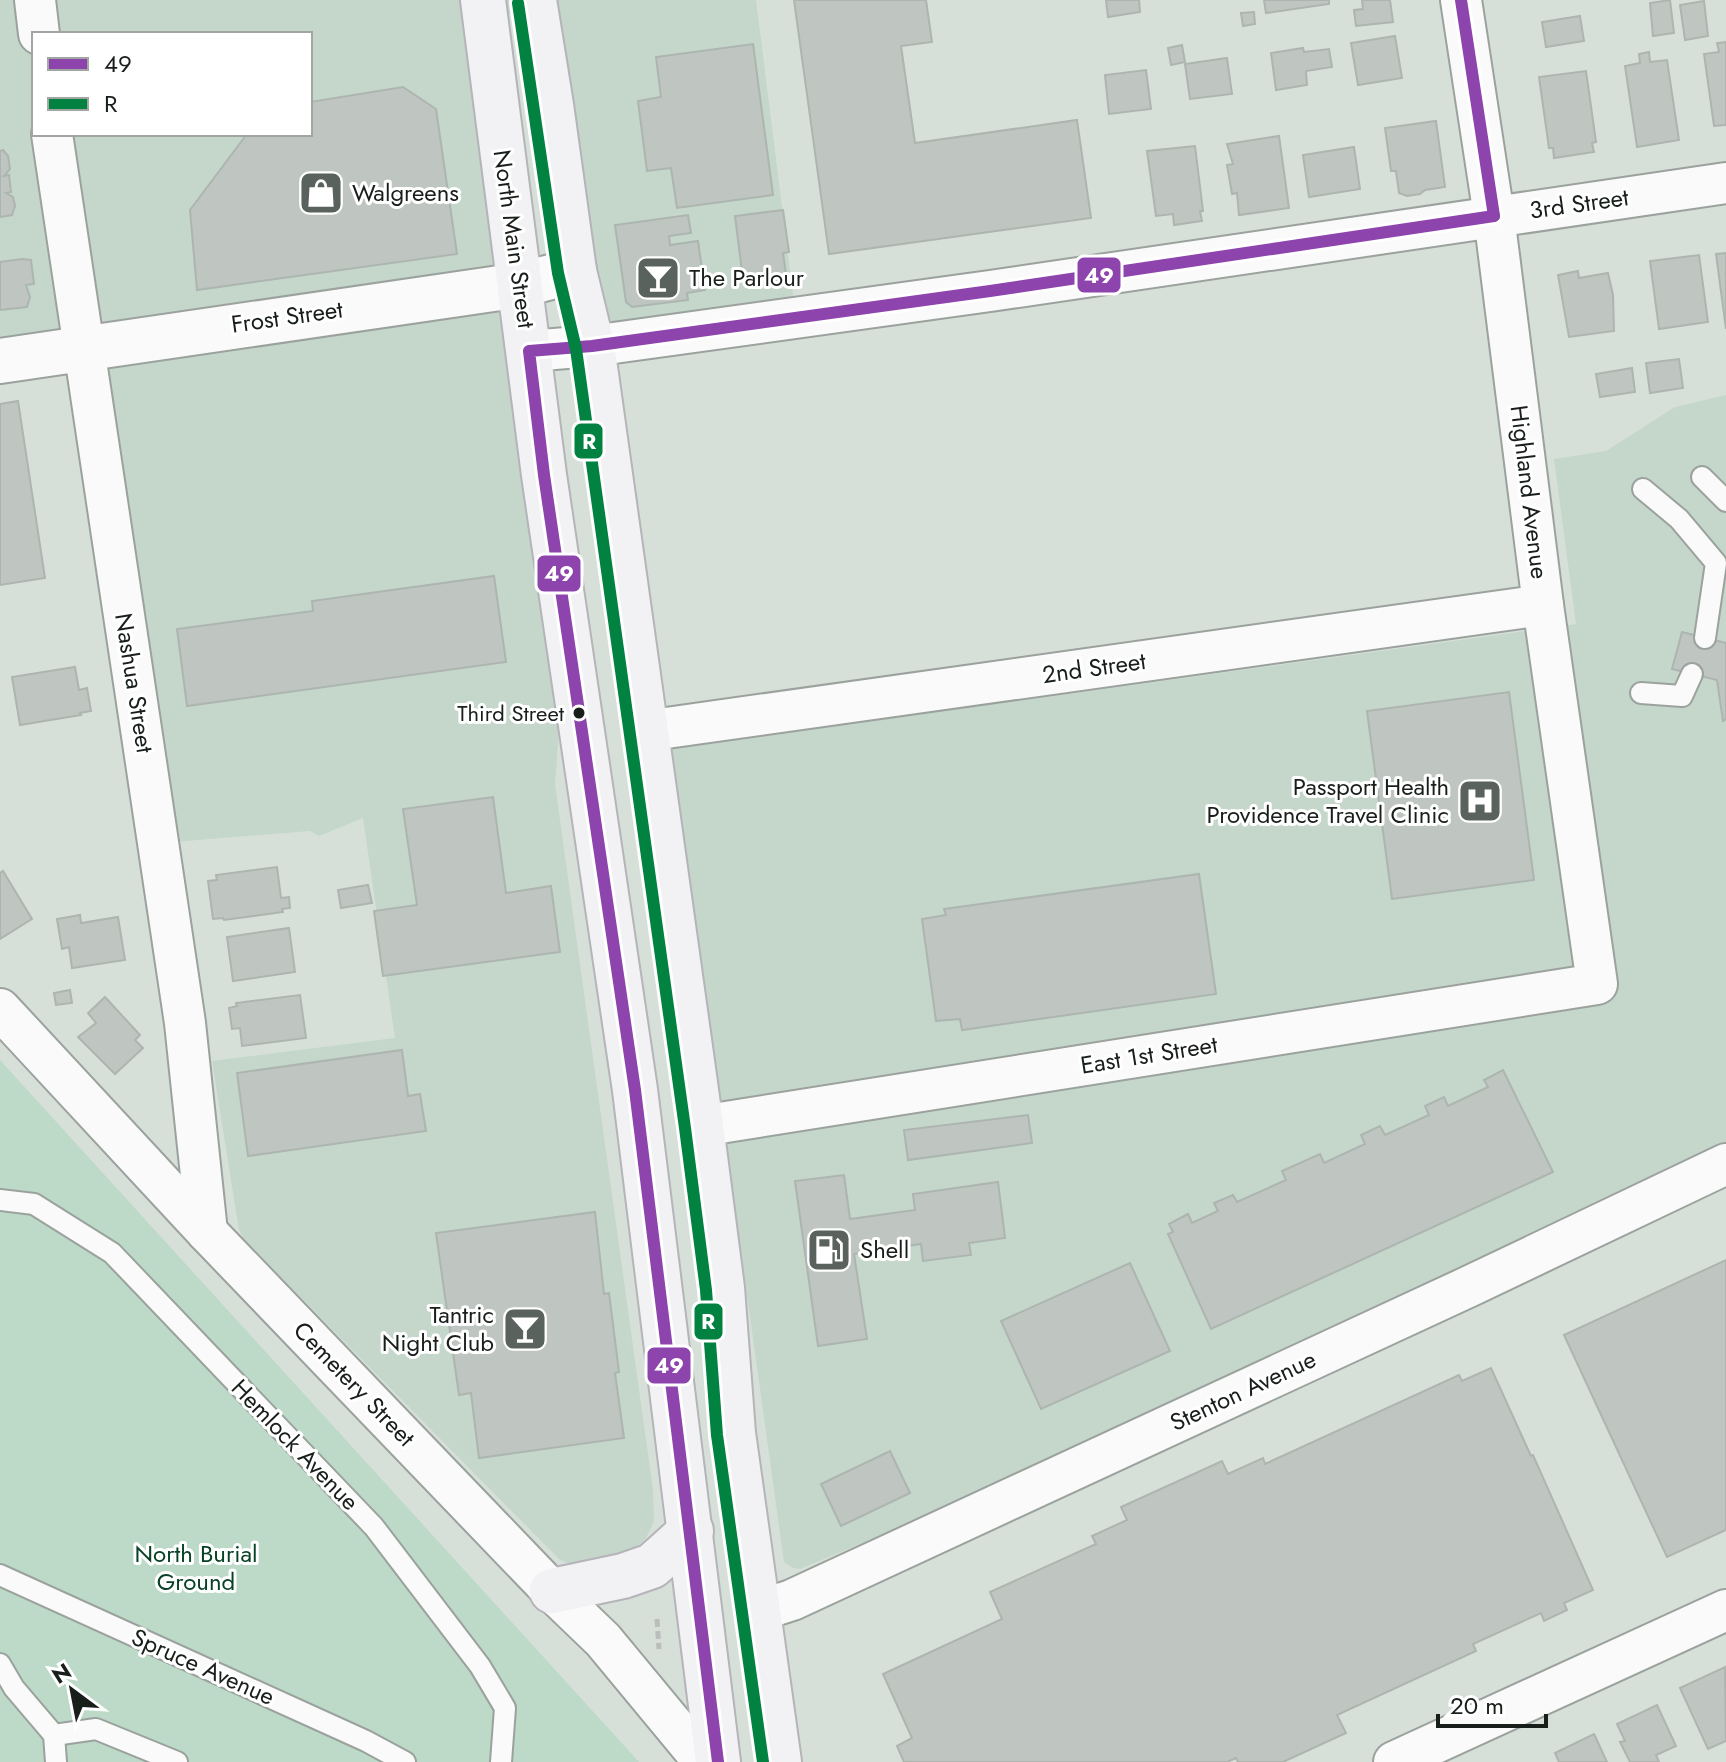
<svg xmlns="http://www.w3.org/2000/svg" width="1726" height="1762" viewBox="0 0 1726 1762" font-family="Jost,sans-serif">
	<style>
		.built { fill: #c5d6cb; fill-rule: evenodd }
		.green { fill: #bcdac7 }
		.building { fill: #bfc6c1; stroke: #adb5b0; stroke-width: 2 }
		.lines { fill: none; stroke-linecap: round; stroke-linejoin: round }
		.service-casing { stroke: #9ba29e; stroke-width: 24 }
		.minor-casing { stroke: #9ba29e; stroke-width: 44 }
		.tertiary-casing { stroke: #9ba29e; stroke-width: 48 }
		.primary-casing { stroke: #b4b4b9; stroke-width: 48 }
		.path { stroke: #babdbb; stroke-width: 5; stroke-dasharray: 8 4; stroke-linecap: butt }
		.service { stroke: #f9faf9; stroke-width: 20 }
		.minor { stroke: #f9faf9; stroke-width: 40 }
		.tertiary { stroke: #f9faf9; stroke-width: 44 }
		.primary { stroke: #f2f1f3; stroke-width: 44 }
		.bus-1-casing { stroke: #fff; stroke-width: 18 }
		.bus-2-casing { stroke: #fff; stroke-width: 18 }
		.bus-1 { stroke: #8e44ad; stroke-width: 12 }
		.bus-2 { stroke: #028241; stroke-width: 12 }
		.bus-dot { fill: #181e1a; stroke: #fff; stroke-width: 3 }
		.labels { text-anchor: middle; stroke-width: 6; stroke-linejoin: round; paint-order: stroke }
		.bus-label { font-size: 22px; fill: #181e1a; stroke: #fff; text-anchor: end }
		.poi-label { font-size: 24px; fill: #181e1a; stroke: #fff; text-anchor: start }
		.street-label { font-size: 24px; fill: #181e1a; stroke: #fff }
		.park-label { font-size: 24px; fill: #074126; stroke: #fff }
		.line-badge { stroke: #fff; stroke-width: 3 }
		.badge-label { font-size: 22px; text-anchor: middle; font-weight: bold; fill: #fff }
	</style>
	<rect width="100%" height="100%" fill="#d6e0d9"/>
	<!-- built -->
	<g class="built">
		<path d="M0 0H531L482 31 568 614 555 784 653 1490 654 1521 646 1538 634 1550 618 1557 569 1564 559 1559 245 1241 239 1230 212 1061 395 1038 363 818 319 836 310 831 161 843 92 360 0 369ZM34 34H310V134H34Z"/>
		<polygon points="537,0 756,0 796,318 602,341"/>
		<polygon points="1726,395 1726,1166 1691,1196 800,1569 793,1568 784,1562 727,1151 665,764 671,749 1576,624 1554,459 1606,451 1675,407"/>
	</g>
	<!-- green -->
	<polygon class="green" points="0,1060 639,1762 0,1762"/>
	<!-- building -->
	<g class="building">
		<polygon points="794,0 926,0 932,42 901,46 915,143 1077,120 1091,218 829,254"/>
		<polygon points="1106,0 1139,0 1140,12 1108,17"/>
		<polygon points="1264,0 1329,0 1329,4 1266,13"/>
		<polygon points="1362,0 1390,0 1393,22 1356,26 1354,10 1363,9"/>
		<polygon points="1670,0 1674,33 1653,36 1650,3"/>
		<polygon points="1704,1 1708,36 1685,40 1680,5"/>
		<polygon points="1254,12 1255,24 1243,26 1241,13"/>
		<polygon points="1580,16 1584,41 1546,47 1542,22"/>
		<polygon points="1395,36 1402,78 1358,85 1351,43"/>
		<polygon points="1726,42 1726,125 1714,126 1704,54 1719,52 1717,43"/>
		<polygon points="753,44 773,195 677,208 671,168 647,171 638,101 661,97 656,57"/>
		<polygon points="1182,45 1185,62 1171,65 1168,48"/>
		<polygon points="1303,48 1304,52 1329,49 1332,67 1306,71 1307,85 1276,90 1271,53"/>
		<polygon points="1649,52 1650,62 1667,60 1679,140 1637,147 1625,66 1640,63 1639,54"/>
		<polygon points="1227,58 1232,94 1190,99 1185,64"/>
		<polygon points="1146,70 1151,109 1109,114 1105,75"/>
		<polygon points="1586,71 1596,142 1592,143 1594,152 1554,158 1553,148 1549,148 1539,77"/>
		<polygon points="403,87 436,109 457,254 197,290 190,210 247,134 310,134 310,102"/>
		<polygon points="1436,121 1445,187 1425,190 1420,194 1407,196 1399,193 1396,171 1391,171 1385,128"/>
		<polygon points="1279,136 1289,208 1239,215 1237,193 1232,194 1227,165 1233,164 1227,144"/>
		<polygon points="1195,146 1203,211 1200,211 1202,221 1174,225 1173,214 1156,216 1147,151"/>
		<polygon points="1354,147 1360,189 1309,197 1303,155"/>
		<polygon points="3,150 8,156 10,169 4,176 9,175 11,192 6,193 13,197 15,206 12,215 0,217 0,151"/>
		<polygon points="783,210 789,252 783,253 786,274 778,279 770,280 770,285 747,288 745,279 743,279 735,216"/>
		<polygon points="688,215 691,233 669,236 670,245 698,241 705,290 687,293 688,300 632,307 626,302 615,225"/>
		<polygon points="1726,253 1726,329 1716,254"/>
		<polygon points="1699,255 1708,322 1659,329 1650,261"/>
		<polygon points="22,259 31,260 34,284 26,285 30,297 27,307 0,310 0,262"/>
		<polygon points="1578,271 1579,278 1608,273 1613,295 1614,331 1569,337 1558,275"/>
		<polygon points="1679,359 1683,388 1650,393 1646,363"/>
		<polygon points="1632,368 1635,392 1600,397 1596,374"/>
		<polygon points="18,401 45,578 0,585 0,404"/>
		<polygon points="494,576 506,662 187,706 177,629 313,611 312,601"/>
		<polygon points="1682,632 1726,643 1726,719 1723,721 1717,680 1672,669"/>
		<polygon points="75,667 79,690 87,688 91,711 80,713 81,715 20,725 12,677"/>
		<polygon points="1509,692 1534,880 1392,899 1367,711"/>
		<polygon points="493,797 506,893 551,886 560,952 383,976 374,911 417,905 403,809"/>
		<polygon points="277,867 281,898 289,897 290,908 282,909 283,912 224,920 223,918 213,919 208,881 217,880 216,875"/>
		<polygon points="3,871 32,919 0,939 0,873"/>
		<polygon points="1199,874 1216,994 962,1030 960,1019 936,1021 922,919 946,915 944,909"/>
		<polygon points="368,885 372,903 341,908 338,890"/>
		<polygon points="80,915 81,923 118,917 125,960 72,968 69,947 62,949 57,919"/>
		<polygon points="289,928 295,972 233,981 227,937"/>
		<polygon points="70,990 72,1003 56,1005 54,993"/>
		<polygon points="300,995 306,1038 242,1046 240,1028 232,1029 229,1008 237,1006 236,1003"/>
		<polygon points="105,997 140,1035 135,1040 143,1048 115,1074 78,1037 96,1023 88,1013"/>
		<polygon points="402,1050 408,1096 420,1094 426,1131 248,1156 237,1073"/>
		<polygon points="1503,1070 1553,1172 1211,1329 1168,1234 1173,1232 1169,1224 1188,1214 1192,1223 1218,1211 1214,1203 1233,1195 1237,1202 1286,1180 1282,1171 1320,1154 1324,1163 1365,1144 1361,1135 1380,1126 1385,1135 1429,1115 1425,1106 1444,1097 1448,1106 1488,1087 1484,1080"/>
		<polygon points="1028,1115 1032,1143 908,1160 904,1130"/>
		<polygon points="844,1175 850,1219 915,1210 913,1194 998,1182 1005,1238 969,1243 971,1255 923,1261 921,1244 854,1254 867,1339 818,1346 795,1181"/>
		<polygon points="595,1212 604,1294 609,1293 619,1372 615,1373 624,1438 479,1458 471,1393 459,1395 436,1233"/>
		<polygon points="1726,1260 1726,1530 1667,1557 1564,1335"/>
		<polygon points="1130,1263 1170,1351 1041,1409 1001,1321"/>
		<polygon points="1491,1368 1531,1456 1533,1455 1593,1590 1564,1603 1567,1610 1544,1621 1541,1613 1473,1644 1476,1651 1337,1715 1346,1733 1283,1762 1238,1762 1236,1758 1227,1762 904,1762 897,1746 912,1738 883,1674 1002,1619 990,1592 1096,1544 1092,1536 1127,1520 1121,1507 1222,1461 1228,1474 1263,1458 1265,1464 1459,1375 1462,1381"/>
		<polygon points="890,1451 910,1493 841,1526 821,1484"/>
		<polygon points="1725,1667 1726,1741 1708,1749 1680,1688"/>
		<polygon points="1657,1705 1676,1746 1656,1755 1659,1762 1630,1762 1620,1742 1625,1741 1617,1724"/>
		<polygon points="1594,1734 1607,1762 1559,1762 1555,1753"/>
	</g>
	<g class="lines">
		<!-- service casing -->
		<g class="service-casing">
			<g id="service">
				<polyline points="1702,477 1726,501"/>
				<polyline points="1643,489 1679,519 1716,563 1705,638"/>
				<polyline points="1641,693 1682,696 1692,674"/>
				<polyline points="0,1200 34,1204 112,1253 374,1527 480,1666 505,1708 501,1762"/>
				<polyline points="0,1575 366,1741 405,1762"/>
				<polyline points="0,1664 14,1688 54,1735 56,1762"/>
				<polyline points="54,1735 96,1729 177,1762"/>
			</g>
		</g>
		<!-- minor casing -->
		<g class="minor-casing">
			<g id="minor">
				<polyline points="35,0 39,34"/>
				<polyline points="52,134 185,1023 207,1232"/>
				<polyline points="529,351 592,346 990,291 1726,183"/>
				<polyline points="645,731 1543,605"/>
				<polyline points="0,1009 207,1232 552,1591 603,1640 704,1762"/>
				<polyline points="701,1126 1597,984 1543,605 1494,216 1461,0"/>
				<polyline points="758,1611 792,1600 1470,1286 1726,1164"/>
				<polyline points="1394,1762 1726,1610"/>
			</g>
		</g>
		<!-- tertiary casing -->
		<g class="tertiary-casing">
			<polyline id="tertiary" points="0,361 520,285 574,271"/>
		</g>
		<!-- primary casing -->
		<g class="primary-casing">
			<g id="primary">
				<polyline points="483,0 544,475 635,1090 718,1762"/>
				<polyline points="534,0 551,105 574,271 592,346 701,1126 722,1288 733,1433 779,1762"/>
				<polyline points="552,1591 623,1576 652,1566 691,1531"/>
			</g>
		</g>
		<!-- path -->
		<polyline class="path" points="657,1619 659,1649"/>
		<!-- service -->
		<use href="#service" class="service"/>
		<!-- minor -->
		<use href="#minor" class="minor"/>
		<!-- tertiary -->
		<use href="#tertiary" class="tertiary"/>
		<!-- primary -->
		<use href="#primary" class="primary"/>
		<!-- bus-1 casing -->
		<g class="bus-1-casing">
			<g id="bus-1">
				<polyline points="1461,0 1494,216"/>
				<polyline points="718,1762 635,1090 544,475 529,351 592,346 990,291 1494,216"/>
			</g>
		</g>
		<!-- bus-2 casing -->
		<g class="bus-2-casing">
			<polyline id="bus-2" points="518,3 558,273 576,349 685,1128 706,1290 717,1435 763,1762"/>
		</g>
		<!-- bus-1 -->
		<use href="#bus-1" class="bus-1"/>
		<!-- bus-2 -->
		<use href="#bus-2" class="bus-2"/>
	</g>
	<!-- icons -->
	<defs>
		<g id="shop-square" transform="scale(2.3)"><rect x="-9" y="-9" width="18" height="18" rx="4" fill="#5a625d" stroke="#fff"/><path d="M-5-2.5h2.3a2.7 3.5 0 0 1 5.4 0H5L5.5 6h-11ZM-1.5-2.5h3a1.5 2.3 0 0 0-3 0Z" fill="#fff"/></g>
		<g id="bar-square" transform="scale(2.3)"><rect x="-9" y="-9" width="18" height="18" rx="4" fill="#5a625d" stroke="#fff"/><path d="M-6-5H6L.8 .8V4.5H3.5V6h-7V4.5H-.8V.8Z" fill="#fff"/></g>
		<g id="hospital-square" transform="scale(2.3)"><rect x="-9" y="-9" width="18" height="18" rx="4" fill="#5a625d" stroke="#fff"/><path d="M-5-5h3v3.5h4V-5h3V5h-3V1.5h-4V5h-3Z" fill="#fff"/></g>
		<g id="fuel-square" transform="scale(2.3)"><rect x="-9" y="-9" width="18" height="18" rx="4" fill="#5a625d" stroke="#fff"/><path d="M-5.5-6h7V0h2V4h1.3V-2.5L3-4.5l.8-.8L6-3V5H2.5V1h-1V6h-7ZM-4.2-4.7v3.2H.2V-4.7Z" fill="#fff"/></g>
	</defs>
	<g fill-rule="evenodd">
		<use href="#shop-square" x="321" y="193"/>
		<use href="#bar-square" x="658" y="278"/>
		<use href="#hospital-square" x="1480" y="801"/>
		<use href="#fuel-square" x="829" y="1250"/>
		<use href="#bar-square" x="525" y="1329"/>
	</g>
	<!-- markers -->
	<circle class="bus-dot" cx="579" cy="713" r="7"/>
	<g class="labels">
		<!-- bus labels -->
		<g class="bus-label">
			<text x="564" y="721">Third Street</text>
		</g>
		<!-- poi labels -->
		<g class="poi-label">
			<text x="352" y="201">Walgreens</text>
			<text x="689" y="286">The Parlour</text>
			<text x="1449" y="795" text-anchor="end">Passport Health<tspan x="1449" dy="28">Providence Travel Clinic</tspan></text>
			<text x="860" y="1258">Shell</text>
			<text x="494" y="1323" text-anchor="end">Tantric<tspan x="494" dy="28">Night Club</tspan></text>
		</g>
		<!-- street labels -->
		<g class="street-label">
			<text transform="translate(1579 204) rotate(-8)" y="8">3rd Street</text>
			<text transform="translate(514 239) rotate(82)" y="8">North Main Street</text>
			<text transform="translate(287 317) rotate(-8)" y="8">Frost Street</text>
			<text transform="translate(1529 492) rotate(83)" y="8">Highland Avenue</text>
			<text transform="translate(1094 668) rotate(-8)" y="8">2nd Street</text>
			<text transform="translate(134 683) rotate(81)" y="8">Nashua Street</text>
			<text transform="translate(1149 1055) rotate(-9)" y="8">East 1st Street</text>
			<text transform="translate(354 1384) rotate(46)" y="8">Cemetery Street</text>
			<text transform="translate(1243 1391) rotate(-25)" y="8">Stenton Avenue</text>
			<text transform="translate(295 1445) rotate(46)" y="8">Hemlock Avenue</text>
			<text transform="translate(203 1667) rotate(24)" y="8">Spruce Avenue</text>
		</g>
		<!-- park labels -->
		<g class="park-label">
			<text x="196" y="1562">North Burial<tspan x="196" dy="28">Ground</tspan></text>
		</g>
	</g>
	<g class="line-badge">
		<rect x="1076" y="256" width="46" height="38" rx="8" fill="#8e44ad"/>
		<rect x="573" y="422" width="31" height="38" rx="8" fill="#028241"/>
		<rect x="536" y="554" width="46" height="39" rx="8" fill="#8e44ad"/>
		<rect x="693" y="1302" width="31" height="39" rx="8" fill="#028241"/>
		<rect x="646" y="1346" width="46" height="39" rx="8" fill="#8e44ad"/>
	</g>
	<g class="badge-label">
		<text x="1099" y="283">49</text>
		<text x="589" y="449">R</text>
		<text x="559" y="581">49</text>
		<text x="708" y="1329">R</text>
		<text x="669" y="1373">49</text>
	</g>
	<!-- legend -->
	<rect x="32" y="32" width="280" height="104" fill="#ffffff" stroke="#a3a5a3" stroke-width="2"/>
	<rect x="48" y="58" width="40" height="12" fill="#8e44ad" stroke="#a3a5a3" stroke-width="2"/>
	<text x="104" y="72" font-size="24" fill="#181e1a">49</text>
	<rect x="48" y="98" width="40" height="12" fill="#028241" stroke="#a3a5a3" stroke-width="2"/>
	<text x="104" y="112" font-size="24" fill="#181e1a">R</text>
	<!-- north arrow -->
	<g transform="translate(72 1690) rotate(328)" stroke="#ffffff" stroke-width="6" paint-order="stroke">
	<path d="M0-6L14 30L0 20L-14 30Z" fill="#181e1a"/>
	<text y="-12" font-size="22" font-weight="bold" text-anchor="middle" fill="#181e1a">N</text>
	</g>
	<!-- scale -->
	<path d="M1438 1714v12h108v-12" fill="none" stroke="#181e1a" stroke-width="4"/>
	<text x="1450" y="1714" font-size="24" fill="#181e1a" stroke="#ffffff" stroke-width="6" paint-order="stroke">20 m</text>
</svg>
